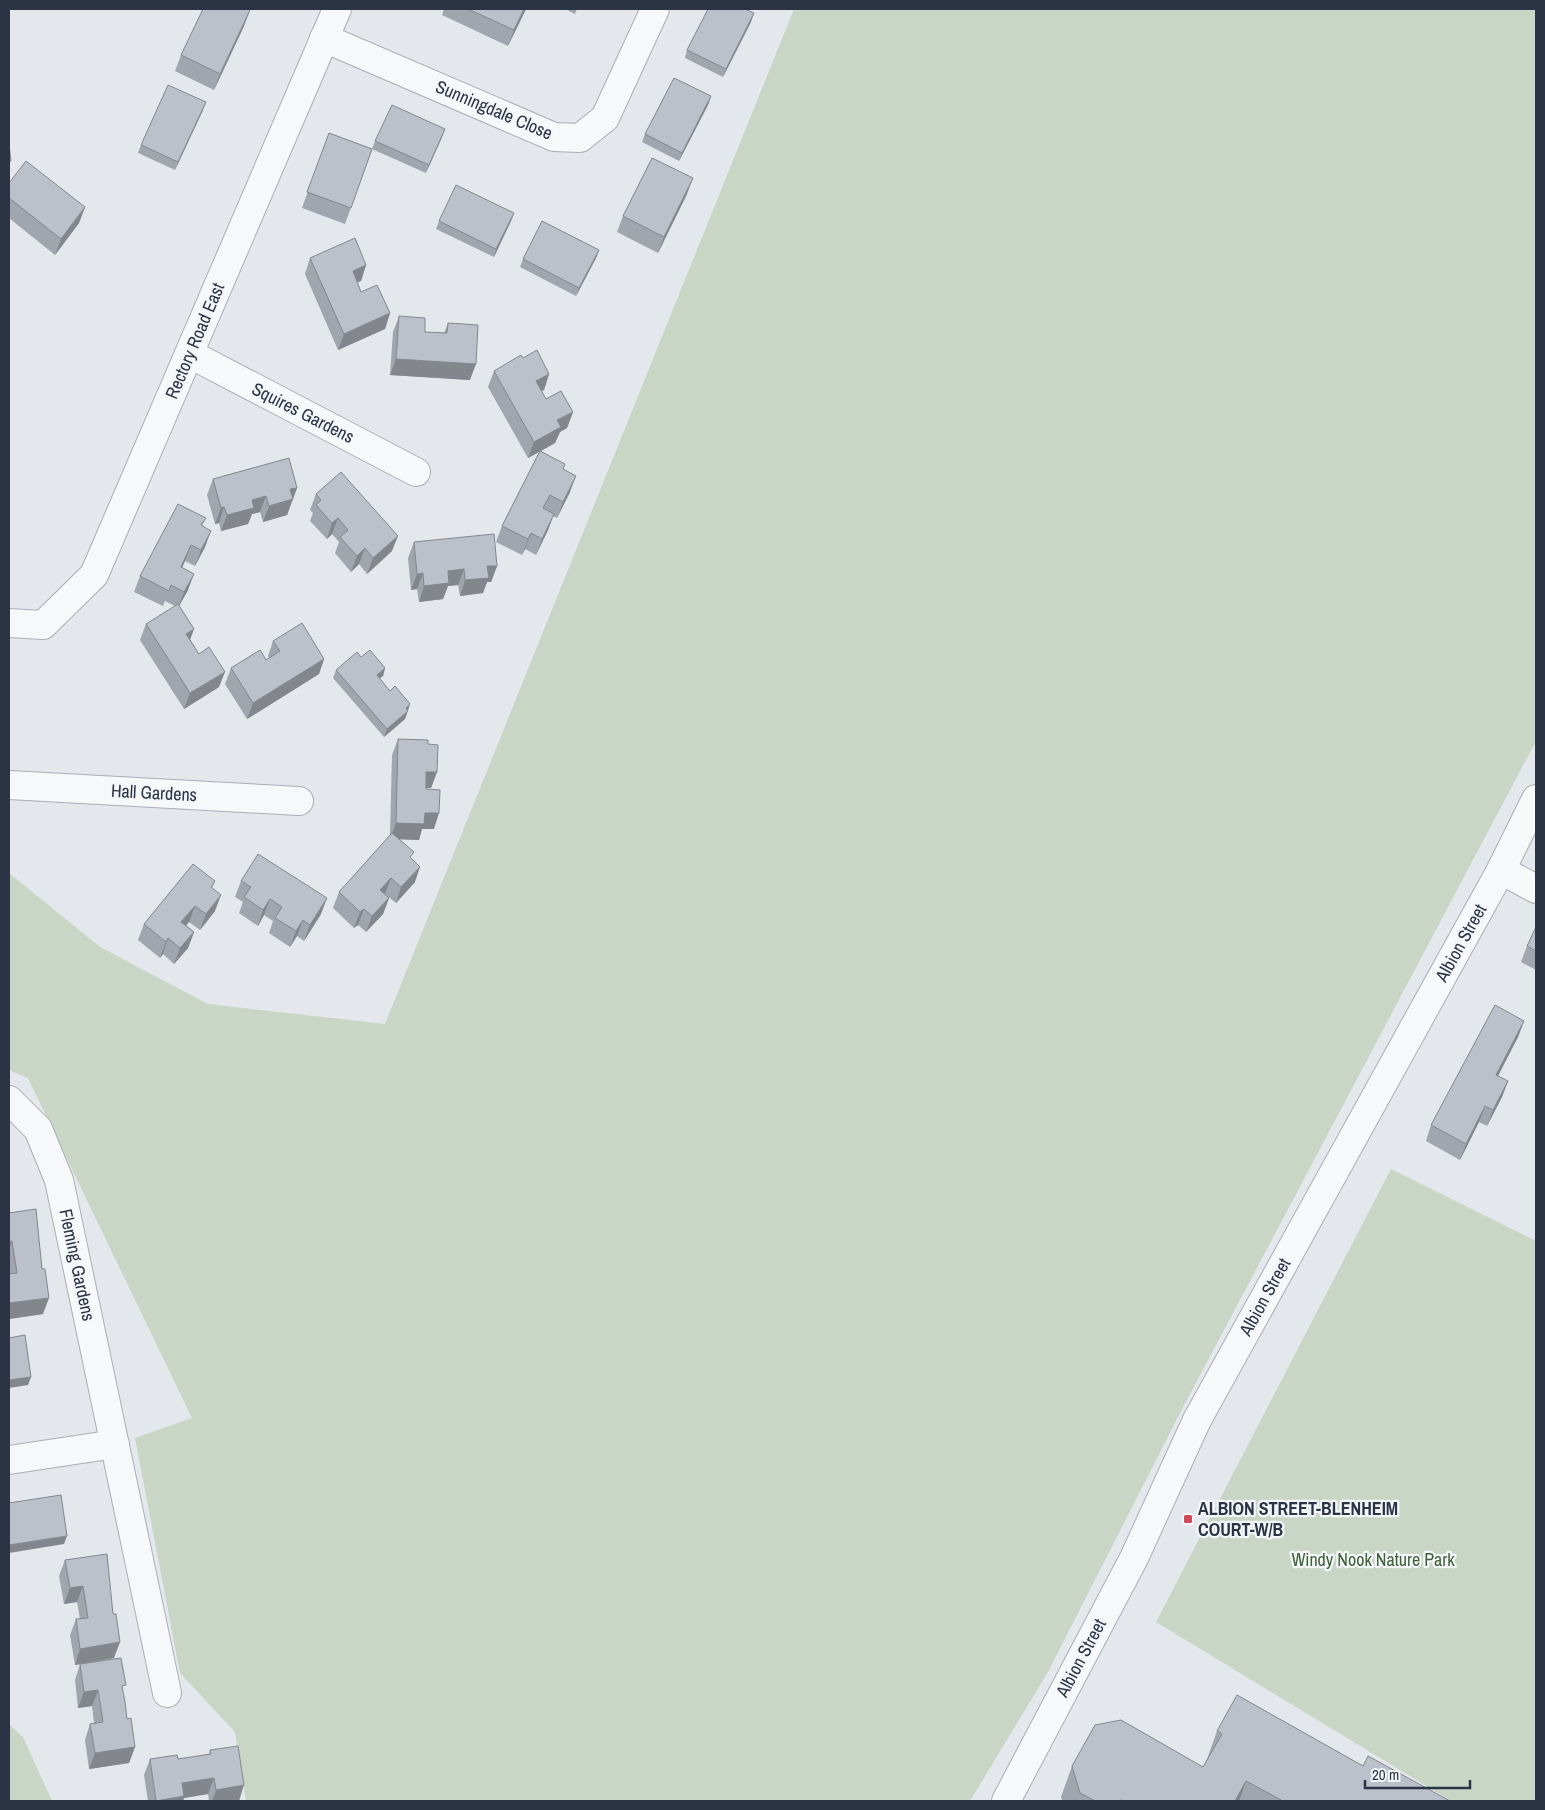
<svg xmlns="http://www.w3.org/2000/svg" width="1545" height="1810" viewBox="0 0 1545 1810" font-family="'Archivo Narrow',sans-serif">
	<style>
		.green { fill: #c9d6c5 }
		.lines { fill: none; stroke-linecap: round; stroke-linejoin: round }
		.minor-casing { stroke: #a9aeb7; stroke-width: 30 }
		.minor { stroke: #f7f8fa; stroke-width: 28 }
		.wall { fill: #a1a5ae }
		.shaded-wall { fill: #83868d }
		.building { fill: #bbc0ca; stroke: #83868d }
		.poi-dot { fill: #d1495b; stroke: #f4f6f9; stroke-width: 2 }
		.labels { text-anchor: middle; stroke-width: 4.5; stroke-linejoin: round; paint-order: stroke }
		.street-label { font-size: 18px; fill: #2b3445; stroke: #f4f6f9 }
		.poi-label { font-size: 18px; font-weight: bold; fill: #2b3445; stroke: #f4f6f9; text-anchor: start }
		.park-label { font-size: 18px; fill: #3f6138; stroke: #f4f6f9 }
	</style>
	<rect width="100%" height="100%" fill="#e4e7ec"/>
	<!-- green -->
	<g class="green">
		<polygon points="794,9 1536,9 1536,741 1179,1415 1048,1672 970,1801 246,1801 235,1732 180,1673 135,1438 192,1418 28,1078 9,1070 9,873 100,947 208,1004 385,1024"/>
		<polygon points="1391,1169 1536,1241 1536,1801 1451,1801 1156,1622"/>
		<polygon points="9,1724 23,1737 52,1801 9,1801"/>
	</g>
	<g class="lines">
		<!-- minor casing -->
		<g class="minor-casing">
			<g id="minor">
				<polyline points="324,38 554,137 580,138 605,118 655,9"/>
				<polyline points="190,354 416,472"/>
				<polyline points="9,623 43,625 94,575 337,9"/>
				<polyline points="9,785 299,801"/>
				<polyline points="1501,870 1536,889"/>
				<polyline points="9,1100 38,1129 59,1180 167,1693"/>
				<polyline points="9,1460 115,1444"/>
				<polyline points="1006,1801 1134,1558 1197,1420 1501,870 1536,799"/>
			</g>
		</g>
		<!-- minor -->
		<use href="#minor" class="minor"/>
	</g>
	<!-- wall -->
	<g class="wall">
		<polygon points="444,9 526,9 508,46 442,15"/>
		<polygon points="565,9 577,9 575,14"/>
		<polygon points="751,22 723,77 685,58 687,50"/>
		<polygon points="244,26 214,90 175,71 181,55"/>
		<polygon points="711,96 708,105 679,161 642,142 645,134"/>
		<polygon points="203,110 175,170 138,153 141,145"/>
		<polygon points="329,133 372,149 345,224 302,208"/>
		<polygon points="442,137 426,173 372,149 375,141"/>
		<polygon points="9,183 85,207 79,223 55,255 9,218"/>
		<polygon points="687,194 658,253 617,232 623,216"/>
		<polygon points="514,213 511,221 494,257 436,229 439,221"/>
		<polygon points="599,250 596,258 576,296 520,267 523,259"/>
		<polygon points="310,258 366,265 361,281 357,282 361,292 390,313 385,329 338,350 305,274"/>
		<polygon points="399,316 425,332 444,333 448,323 470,380 390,375 393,332"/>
		<polygon points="523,358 549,374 544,390 541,391 546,399 573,412 567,428 560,432 555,443 541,451 563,469 570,492 557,518 553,516 548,530 536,555 525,549 522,555 496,542 502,526 539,452 528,458 488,387 494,371"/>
		<polygon points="213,479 297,488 287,515 263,522 260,512 252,514 248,524 221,531 219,523 215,524 207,495"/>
		<polygon points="316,494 392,551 367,574 359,564 351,572 335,553 339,542 332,534 327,539 310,521 313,513 310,510"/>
		<polygon points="206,518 202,526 205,547 195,566 185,561 182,568 188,590 179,606 194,629 190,639 219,687 184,709 140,640 146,624 175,606 165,601 163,606 134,592 140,576"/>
		<polygon points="414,542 497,566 491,582 487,582 483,593 460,596 458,585 448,586 443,599 419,602 417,589 411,590 408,558"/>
		<polygon points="273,641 324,659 319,674 247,719 225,684 231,668 266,660 269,658 268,656"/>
		<polygon points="361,657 385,668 383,676 379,678 390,691 410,704 405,719 384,737 333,678 336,670"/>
		<polygon points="398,739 428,744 437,772 431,788 426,788 434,829 422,829 419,840 400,839 412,859 415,882 396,903 385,894 389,898 383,914 366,932 358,925 354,928 333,908 339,892 390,835 392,755"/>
		<polygon points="215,881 212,888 215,911 200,930 189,922 186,925 194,932 188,948 174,964 163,954 160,958 138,940 144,924"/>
		<polygon points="241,881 321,914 304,941 297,936 290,947 269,933 273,921 264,915 258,926 239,913 243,902 235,897"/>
		<polygon points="1536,927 1536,970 1521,962 1527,946"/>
		<polygon points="1524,1021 1518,1037 1498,1076 1508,1081 1502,1097 1487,1126 1479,1122 1460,1160 1426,1141 1431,1125"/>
		<polygon points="9,1213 43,1314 9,1319"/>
		<polygon points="65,1560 113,1614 114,1658 75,1665 70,1635 76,1619 80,1619 77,1602 64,1604 59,1576"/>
		<polygon points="80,1664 123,1692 127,1719 135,1747 129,1763 89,1769 85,1740 90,1724 94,1723 92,1706 78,1708 75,1680"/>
		<polygon points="1217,1731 1363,1766 1450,1801 1062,1801 1061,1797 1072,1766 1203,1767 1206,1762"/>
		<polygon points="210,1750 239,1801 209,1801 208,1794 184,1798 183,1801 148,1801 144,1775 150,1759 178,1759 209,1754"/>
	</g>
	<!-- shaded-wall -->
	<g class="shaded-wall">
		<polygon points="524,9 526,9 508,46 514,30"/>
		<polygon points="250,10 244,26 214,90 220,74"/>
		<polygon points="754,13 751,22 723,77 726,69"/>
		<polygon points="711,96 708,105 679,161 682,153"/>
		<polygon points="206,102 203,110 175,170 178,162"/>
		<polygon points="445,129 442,137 426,173 429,165"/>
		<polygon points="693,178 687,194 658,253 664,237"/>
		<polygon points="85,207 79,223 55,255 61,239"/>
		<polygon points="514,213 511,221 494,257 496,249"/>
		<polygon points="599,250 596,258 576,296 579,288"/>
		<polygon points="366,265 361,281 347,287 353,271"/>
		<polygon points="390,313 385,329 338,350 344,334"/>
		<polygon points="396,359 476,364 470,380 390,375"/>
		<polygon points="549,374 544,390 530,397 536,381"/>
		<polygon points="573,412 567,428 560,432 555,443 528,458 534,442 557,420"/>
		<polygon points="576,476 570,492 557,518 563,502"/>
		<polygon points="297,488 287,515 263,522 269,506 290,489"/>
		<polygon points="266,496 260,512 252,514 248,524 221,531 227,515 252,500"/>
		<polygon points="224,507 219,523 215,524 221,508"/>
		<polygon points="554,514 548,530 536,555 542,539"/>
		<polygon points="338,518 332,534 327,539 332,523"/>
		<polygon points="211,531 205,547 195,566 201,550"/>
		<polygon points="531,533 525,549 522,555 528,539"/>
		<polygon points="398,536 392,551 367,574 373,558"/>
		<polygon points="191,545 185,561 175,583 181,567"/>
		<polygon points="365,548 359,564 351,572 357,556"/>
		<polygon points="487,566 497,566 491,582 487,582 483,593 460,596 465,580"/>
		<polygon points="464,569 458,585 448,586 443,599 419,602 424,586 448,571"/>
		<polygon points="423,573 417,589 411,590 417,574"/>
		<polygon points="194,574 188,590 178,608 184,592"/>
		<polygon points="194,629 188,645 186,634"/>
		<polygon points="324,659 319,674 247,719 253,703"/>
		<polygon points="385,668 383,676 374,683 377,675"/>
		<polygon points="225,672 219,687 184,709 190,693"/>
		<polygon points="410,704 405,719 384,737 387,729 406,708"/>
		<polygon points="426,772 437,772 431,788 421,788"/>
		<polygon points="425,813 439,813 434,829 422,829 419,840 390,839 396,823"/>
		<polygon points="420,867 415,882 396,903 401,887"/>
		<polygon points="391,878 385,894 374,906 380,890"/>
		<polygon points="221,895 215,911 200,930 206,914"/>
		<polygon points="327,898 321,914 304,941 310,925"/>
		<polygon points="389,898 383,914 366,932 372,916"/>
		<polygon points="270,899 264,915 258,926 263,910"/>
		<polygon points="195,906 189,922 176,938 181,922"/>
		<polygon points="364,909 358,925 354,928 360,912"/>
		<polygon points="303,920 297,936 290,947 296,931"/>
		<polygon points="194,932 188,948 174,964 180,948"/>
		<polygon points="168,938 163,954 160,958 166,942"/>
		<polygon points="1524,1021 1518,1037 1490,1091 1496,1075"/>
		<polygon points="1508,1081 1502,1097 1487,1126 1493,1110"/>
		<polygon points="1485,1106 1479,1122 1460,1160 1466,1144"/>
		<polygon points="12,1241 9,1250 9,1242"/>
		<polygon points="49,1298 43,1314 9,1319 9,1303"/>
		<polygon points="31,1377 28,1385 9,1388 9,1380"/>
		<polygon points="67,1536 64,1544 9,1553 9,1545"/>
		<polygon points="83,1586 77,1602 64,1604 70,1588"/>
		<polygon points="120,1642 114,1658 75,1665 80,1649"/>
		<polygon points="98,1690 92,1706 78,1708 84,1692"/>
		<polygon points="135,1747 129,1763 89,1769 95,1753"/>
		<polygon points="214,1778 208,1794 184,1798 183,1801 156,1801 182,1783"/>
		<polygon points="1246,1781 1239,1801 1235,1801"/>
		<polygon points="244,1785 239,1801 212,1801 216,1790"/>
	</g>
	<!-- building -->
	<g class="building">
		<polygon points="203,9 247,9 250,10 220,74 181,55"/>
		<polygon points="468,9 524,9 514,30"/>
		<polygon points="708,9 745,9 754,13 726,69 687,50"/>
		<polygon points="674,78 711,96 682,153 645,134"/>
		<polygon points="168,85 206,102 178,162 141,145"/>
		<polygon points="392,105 445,129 429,165 375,141"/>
		<polygon points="329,133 372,149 351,208 307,192"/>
		<polygon points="9,145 11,161 9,161"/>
		<polygon points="652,158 693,178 664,237 623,216"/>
		<polygon points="26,161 85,207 61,239 9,198 9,183"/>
		<polygon points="456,185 514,213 496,249 439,221"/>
		<polygon points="542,221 599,250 579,288 523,259"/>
		<polygon points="355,238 366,265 353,271 361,292 377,285 390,313 344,334 310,258"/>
		<polygon points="399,316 425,318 425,332 447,333 448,323 478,325 476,364 396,359"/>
		<polygon points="537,350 549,374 536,381 546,399 561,391 573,412 557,420 561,427 534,442 494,371 521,355 523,358"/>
		<polygon points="540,451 565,464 563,469 576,476 563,502 550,495 543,508 554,514 542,539 531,533 528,539 502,526"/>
		<polygon points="289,458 297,488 290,489 293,499 269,506 266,496 252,500 254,508 227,515 224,507 221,508 213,479"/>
		<polygon points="341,472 398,536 373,558 365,548 357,556 340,537 348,530 338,518 332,523 316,505 321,500 316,494"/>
		<polygon points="178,504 206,518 201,525 211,531 201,550 191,545 181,567 194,574 184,592 171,585 169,591 140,576"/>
		<polygon points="494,534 497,566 487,566 489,578 465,580 464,569 448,571 449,583 424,586 423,573 417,574 414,542"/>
		<polygon points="178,604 194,629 186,634 199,654 209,647 225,672 190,693 146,624"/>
		<polygon points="302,623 324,659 253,703 231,668 260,650 266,660 280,651 273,641"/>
		<polygon points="370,650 385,668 377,675 390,691 395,686 410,704 406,708 408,711 387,729 336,670 357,652 361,657"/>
		<polygon points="398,739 428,740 428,744 438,745 437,772 426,772 426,789 440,790 439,813 425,813 424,824 396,823"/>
		<polygon points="392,833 414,852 410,857 420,867 401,887 391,878 380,890 389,898 372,916 364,909 360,912 339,892"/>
		<polygon points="258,854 327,898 310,925 303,920 296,931 275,918 282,907 270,899 263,910 244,897 251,887 241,881"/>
		<polygon points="193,864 215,881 211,887 221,895 206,914 195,906 181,922 194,932 180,948 168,938 166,942 144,924"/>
		<polygon points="1536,927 1536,951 1527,946"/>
		<polygon points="1495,1005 1524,1021 1496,1075 1508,1081 1493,1110 1485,1106 1466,1144 1431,1125"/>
		<polygon points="36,1209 42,1269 45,1269 49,1298 9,1303 9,1274 17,1273 12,1241 9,1242 9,1213"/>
		<polygon points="25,1335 31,1377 9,1380 9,1338"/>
		<polygon points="61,1495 67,1536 9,1545 9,1503"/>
		<polygon points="107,1554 113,1614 116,1614 120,1642 80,1649 76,1619 88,1618 83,1586 70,1588 65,1560"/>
		<polygon points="121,1658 126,1685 122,1686 125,1702 127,1719 131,1718 135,1747 95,1753 90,1724 103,1722 98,1690 84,1692 80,1664"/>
		<polygon points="1237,1695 1363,1766 1368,1756 1450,1801 1283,1801 1246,1781 1235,1801 1123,1801 1121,1800 1117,1801 1095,1801 1080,1793 1072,1766 1095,1725 1121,1720 1203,1767 1222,1734 1217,1731"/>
		<polygon points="238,1746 244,1785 216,1790 214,1778 182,1783 184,1796 156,1801 150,1759 177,1755 178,1759 211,1754 210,1750"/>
	</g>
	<!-- markers -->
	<rect class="poi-dot" x="1183" y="1514" width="10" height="10" rx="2.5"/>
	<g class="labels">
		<!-- street labels -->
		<g class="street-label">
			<text transform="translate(494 110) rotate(23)" y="6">Sunningdale Close</text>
			<text transform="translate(195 341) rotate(-67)" y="6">Rectory Road East</text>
			<text transform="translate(303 413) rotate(27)" y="6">Squires Gardens</text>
			<text transform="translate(154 793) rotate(3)" y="6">Hall Gardens</text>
			<text transform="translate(1461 943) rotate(-61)" y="6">Albion Street</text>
			<text transform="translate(77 1265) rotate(78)" y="6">Fleming Gardens</text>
			<text transform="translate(1265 1297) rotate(-61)" y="6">Albion Street</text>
			<text transform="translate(1081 1658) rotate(-62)" y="6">Albion Street</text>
		</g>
		<!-- poi labels -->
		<g class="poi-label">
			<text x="1198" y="1515">ALBION STREET-BLENHEIM<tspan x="1198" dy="21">COURT-W/B</tspan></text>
		</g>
		<!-- park labels -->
		<g class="park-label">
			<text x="1373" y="1566">Windy Nook Nature Park</text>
		</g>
	</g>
	<!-- border -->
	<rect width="1545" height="1810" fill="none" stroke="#2b3445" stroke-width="20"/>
	<!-- scale -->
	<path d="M1365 1780v8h105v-8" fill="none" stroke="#2b3445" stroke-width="2.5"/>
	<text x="1372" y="1780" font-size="15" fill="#2b3445" stroke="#f4f6f9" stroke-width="4" paint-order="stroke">20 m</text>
</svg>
